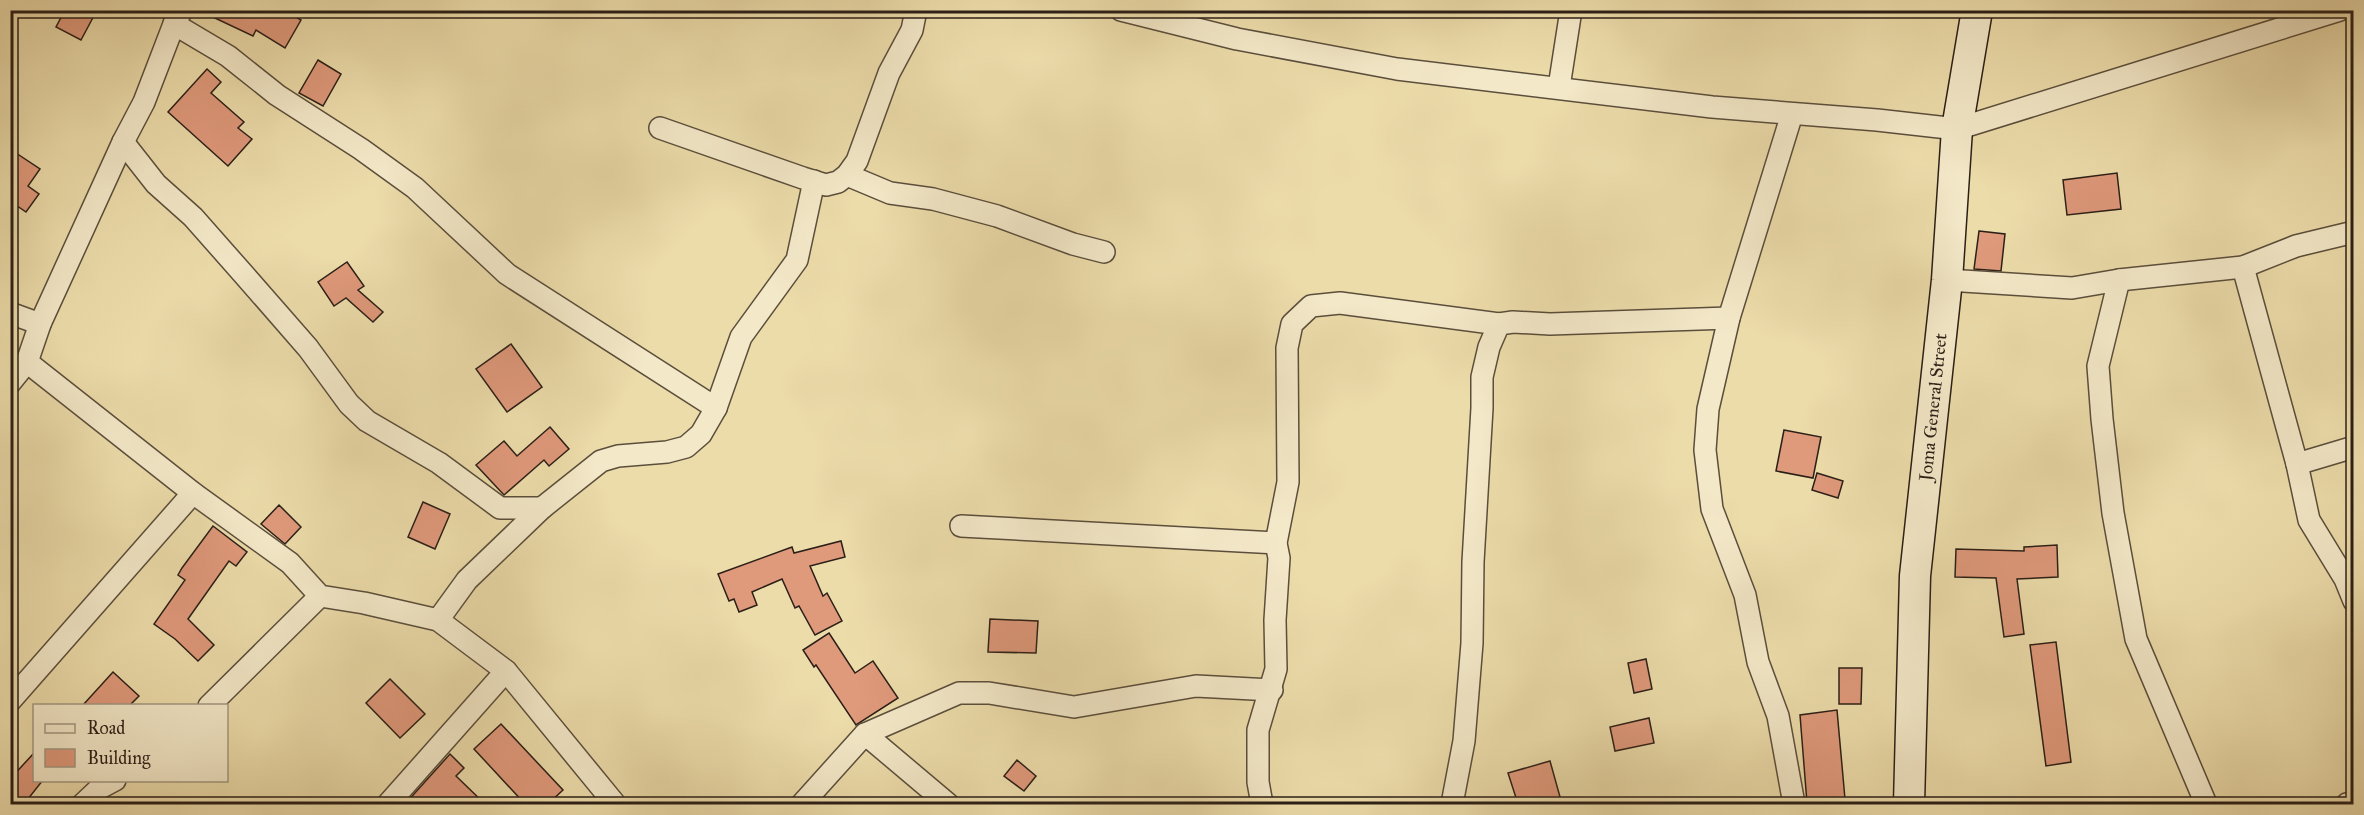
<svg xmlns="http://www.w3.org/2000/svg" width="2364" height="815" viewBox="0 0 2364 815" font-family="'IM FELL Great Primer',serif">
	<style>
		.building { fill: #df997b; stroke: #2b1f17; stroke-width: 1.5 }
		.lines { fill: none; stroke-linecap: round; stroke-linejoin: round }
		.street-casing { stroke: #5b4e3c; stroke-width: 24 }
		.secondary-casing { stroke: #2b1f17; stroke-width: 33 }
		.street { stroke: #f3e8c8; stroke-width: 21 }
		.secondary { stroke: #f3e8c8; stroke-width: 30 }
		.labels { text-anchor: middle; stroke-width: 4.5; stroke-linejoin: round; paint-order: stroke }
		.street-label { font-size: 18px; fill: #2b1f17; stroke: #f3e8c8 }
	</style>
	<rect width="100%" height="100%" fill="#ecdcaa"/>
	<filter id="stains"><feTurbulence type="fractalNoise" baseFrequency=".00333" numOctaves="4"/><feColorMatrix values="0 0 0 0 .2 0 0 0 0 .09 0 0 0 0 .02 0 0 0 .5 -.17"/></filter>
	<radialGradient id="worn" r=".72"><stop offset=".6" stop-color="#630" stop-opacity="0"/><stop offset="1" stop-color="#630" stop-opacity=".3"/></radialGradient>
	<!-- building -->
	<g class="building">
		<polygon points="65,10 97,10 81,40 56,27"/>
		<polygon points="198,10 284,10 301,20 285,48 256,30 253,36"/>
		<polygon points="318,60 341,74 323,106 299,93"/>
		<polygon points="207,69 221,82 211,93 244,122 238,128 252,139 228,166 168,112"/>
		<polygon points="10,149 40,169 28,186 39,194 26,212 10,201"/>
		<polygon points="2117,173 2121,209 2067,215 2063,180"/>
		<polygon points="1979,231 2005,234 2001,271 1974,269"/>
		<polygon points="347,262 364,286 358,290 383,312 373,322 346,298 334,306 318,282"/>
		<polygon points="511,344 542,387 507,412 476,369"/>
		<polygon points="550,427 569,449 549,466 544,460 504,495 476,465 504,441 517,456"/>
		<polygon points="1784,430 1821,437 1813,478 1776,471"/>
		<polygon points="1817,473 1843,481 1838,498 1812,490"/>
		<polygon points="423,502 450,514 435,549 408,537"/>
		<polygon points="279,505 301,527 285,544 261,524"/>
		<polygon points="213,526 247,552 236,566 229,561 188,619 214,645 198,661 175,639 154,624 185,580 178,575 182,568"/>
		<polygon points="841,541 845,557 810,566 823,596 827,593 842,621 815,635 799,606 795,608 782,579 752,592 757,605 739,612 734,599 729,601 718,574 792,547 794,553"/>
		<polygon points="2057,545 2058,577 2017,579 2024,634 2004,637 1996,578 1955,577 1956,549 2024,551 2024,547"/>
		<polygon points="990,619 1038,621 1036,653 988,652"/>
		<polygon points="829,633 855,673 873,661 898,698 856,725 816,665 814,667 803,650"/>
		<polygon points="2056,642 2071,762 2046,766 2030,645"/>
		<polygon points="1646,659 1652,689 1634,693 1628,663"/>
		<polygon points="1839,668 1862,668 1861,704 1839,704"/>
		<polygon points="113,672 139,696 130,705 83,705"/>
		<polygon points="390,679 425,714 400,738 366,703"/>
		<polygon points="1837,710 1845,799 1807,803 1800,715"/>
		<polygon points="1649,718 1654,743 1615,751 1610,727"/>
		<polygon points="501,724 563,790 548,804 525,804 474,749"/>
		<polygon points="34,753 34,780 43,780 24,804 10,804 10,779"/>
		<polygon points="450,754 464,768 456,776 485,804 405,804"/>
		<polygon points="1017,760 1036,776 1024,791 1004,776"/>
		<polygon points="1550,761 1562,804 1518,804 1508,773"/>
	</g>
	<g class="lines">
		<!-- street casing -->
		<g class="street-casing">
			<g id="street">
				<polyline points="1121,10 1237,39 1397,69 1712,107 1877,120 1957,129 2340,10"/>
				<polyline points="174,24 228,56 277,95 361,149 415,188 507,274 716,408"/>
				<polyline points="1559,87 1571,10"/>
				<polyline points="1792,114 1729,318 1708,409 1705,450 1712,509 1745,595 1758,662 1778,716 1794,804"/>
				<polyline points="660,128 803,178 826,185 838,182 847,175 857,161 889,73 912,30 916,10"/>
				<polyline points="123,142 156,184 193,217 246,277 308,348 349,404 367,421 439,463 500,508 542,508"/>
				<polyline points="847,175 890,193 933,199 997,216 1073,244 1104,252"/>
				<polyline points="2243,267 2297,464 2309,520 2345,579 2354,601"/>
				<polyline points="1947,280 2072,288 2119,280 2243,267 2296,246 2354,232"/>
				<polyline points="2119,280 2098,366 2102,419 2113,513 2136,639 2206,804"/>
				<polyline points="10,313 40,324"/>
				<polyline points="27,362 193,493 290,563 320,596 364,603 438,620 506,671 615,804"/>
				<polyline points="10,383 27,362 40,324 123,142 144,102 174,24 182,10"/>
				<polyline points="2297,464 2354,447"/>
				<polyline points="961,526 1276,543"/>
				<polyline points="438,620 467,580 542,508 601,461 618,456 667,452 686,447 701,434 716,408 741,337 797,260 814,181"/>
				<polyline points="10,701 193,493"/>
				<polyline points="209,706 320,596"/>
				<polyline points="865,734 948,804"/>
				<polyline points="83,804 100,788 115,780"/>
				<polyline points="388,804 506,671"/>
				<polyline points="802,804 865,734 959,693 989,693 1074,707 1196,686 1272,690"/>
				<polyline points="1262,804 1258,782 1258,730 1276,669 1275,620 1279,558 1276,543 1288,482 1287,348 1292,324 1311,306 1340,303 1499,324"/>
				<polyline points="1452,804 1464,741 1472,643 1473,562 1482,408 1482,377 1489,347 1499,324 1513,322 1550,324 1729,318"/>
				<polyline points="2347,804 2354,803"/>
			</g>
		</g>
		<!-- secondary casing -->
		<g class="secondary-casing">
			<polyline id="secondary" points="1909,804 1915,576 1947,280 1957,129 1977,10"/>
		</g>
		<!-- street -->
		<use href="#street" class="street"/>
		<!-- secondary -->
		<use href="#secondary" class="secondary"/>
	</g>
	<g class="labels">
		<!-- street labels -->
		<g class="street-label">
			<text transform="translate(1933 407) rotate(-84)" y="6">Joma General Street</text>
		</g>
	</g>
	<!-- margin -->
	<rect width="2364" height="815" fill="none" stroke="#ecdcaa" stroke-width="36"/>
	<rect x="12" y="12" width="2340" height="791" fill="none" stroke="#2b1f17" stroke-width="3"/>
	<rect x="18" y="18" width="2328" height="779" fill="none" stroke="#2b1f17" stroke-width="1.5"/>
	<!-- legend -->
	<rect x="33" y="704" width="195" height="78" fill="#f3e8c8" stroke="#a39881" stroke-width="1.5"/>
	<rect x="45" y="724" width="30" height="9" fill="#f3e8c8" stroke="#a39881" stroke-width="1.5"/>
	<text x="87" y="734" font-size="18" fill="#2b1f17">Road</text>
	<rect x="45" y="749" width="30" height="18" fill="#df997b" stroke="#a39881" stroke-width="1.5"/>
	<text x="87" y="764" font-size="18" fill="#2b1f17">Building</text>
	<rect width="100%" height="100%" filter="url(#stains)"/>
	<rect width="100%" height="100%" fill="url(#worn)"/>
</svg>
